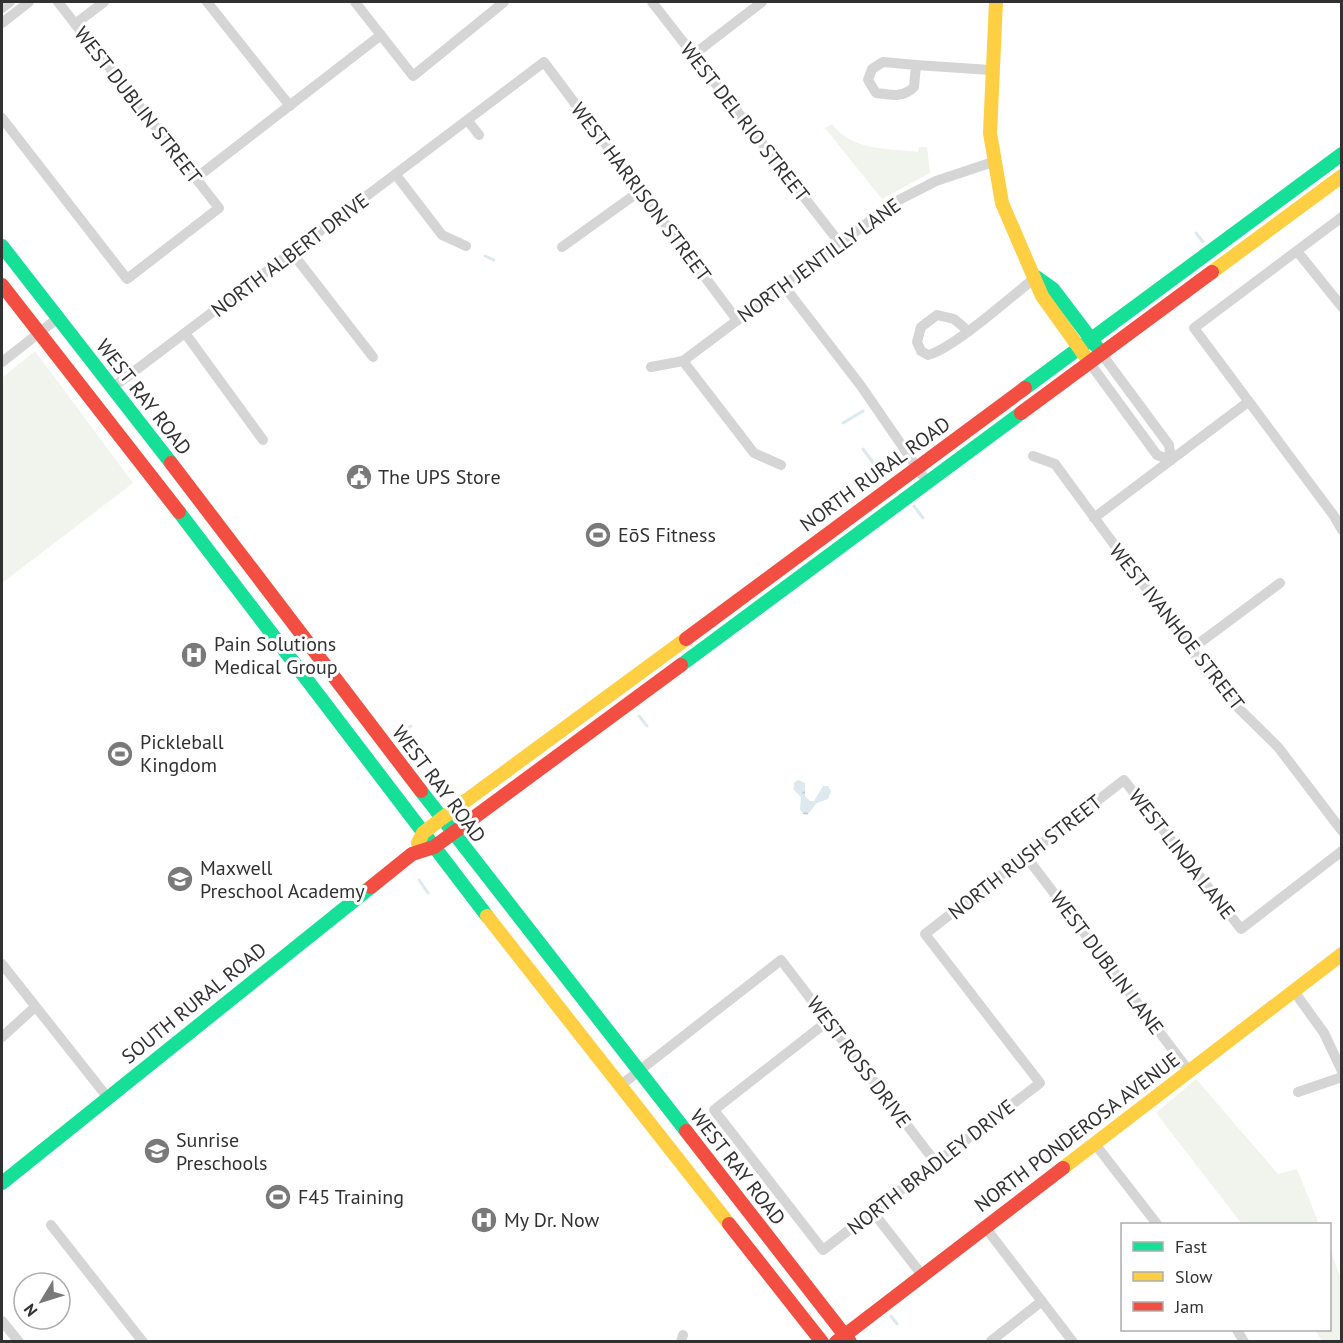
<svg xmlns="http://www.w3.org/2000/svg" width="1343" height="1343" viewBox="0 0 1343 1343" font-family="'PT Sans',sans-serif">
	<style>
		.green { fill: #f1f3ed }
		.water { fill: url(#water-ripples) }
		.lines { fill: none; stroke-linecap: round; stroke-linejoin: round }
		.stream { stroke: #dce9ee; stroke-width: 3 }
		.street { stroke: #d5d5d5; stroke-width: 10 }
		.fast { stroke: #16e098; stroke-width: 14 }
		.slow { stroke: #ffcf43; stroke-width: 14 }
		.jam { stroke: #f24e42; stroke-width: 14 }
		.labels { text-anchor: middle; stroke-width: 6; stroke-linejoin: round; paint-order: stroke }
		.street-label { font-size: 20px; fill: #313131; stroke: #fff }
		.poi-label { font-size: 20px; fill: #313131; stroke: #fff; text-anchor: start }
	</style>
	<defs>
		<pattern id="water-ripples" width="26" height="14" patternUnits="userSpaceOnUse" patternTransform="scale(1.5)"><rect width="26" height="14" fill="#dce9ee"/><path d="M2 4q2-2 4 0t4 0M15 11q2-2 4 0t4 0" fill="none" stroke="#bdc8cd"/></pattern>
	</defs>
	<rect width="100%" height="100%" fill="#fff"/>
	<!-- green -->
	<g class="green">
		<path d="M832 124C852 151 887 148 918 152L919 147H927L930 173 882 199 825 128Z"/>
		<polygon points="35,351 133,483 2,583 2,378"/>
		<polygon points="1196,1079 1278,1174 1297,1169 1319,1224 1242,1224 1156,1113"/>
		<polygon points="1330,1249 1341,1279 1341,1341 1322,1341 1315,1330 1330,1330"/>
	</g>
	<!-- water -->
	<polygon class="water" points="799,780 805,783 805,796 810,801 814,801 823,786 828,786 831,791 828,799 817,803 807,815 803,814 800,809 801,797 793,789 795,782"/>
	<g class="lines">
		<!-- stream -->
		<g class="stream">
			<polyline points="1196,233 1203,242"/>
			<polyline points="485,256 494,260"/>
			<polyline points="843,423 863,411"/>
			<polyline points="863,449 883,476"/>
			<polyline points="914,506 923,518"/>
			<polyline points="639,716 647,726"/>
			<polyline points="400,734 411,726"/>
			<polyline points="419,880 428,893"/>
			<polyline points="891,1316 897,1324"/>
		</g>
		<!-- street -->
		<g class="street">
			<polyline points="207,2 290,106"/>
			<polyline points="355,2 413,76 504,2"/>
			<polyline points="652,2 839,242"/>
			<polyline points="2,8 10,2"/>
			<polyline points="2,23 29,2"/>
			<polyline points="75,24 104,2"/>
			<polyline points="693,55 762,2"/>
			<path d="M883 62 916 65 914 87C903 98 891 95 876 93L868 80 872 69Z"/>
			<polyline points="916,65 991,70"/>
			<polyline points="2,118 127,279 219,208 58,2"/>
			<polyline points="468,121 479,135"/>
			<polyline points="396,175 442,235 466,246"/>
			<polyline points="196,178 381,35"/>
			<polyline points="1342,217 1194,328 1334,516 1342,530"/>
			<polyline points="562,247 640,191"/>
			<polyline points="1297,251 1342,307"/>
			<polyline points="293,254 373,357"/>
			<polyline points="784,286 861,386 927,482"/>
			<path d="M967 330 954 319 937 315 921 327 917 342 921 351 928 355C954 348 1012 296 1036 277"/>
			<polyline points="185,333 263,440"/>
			<polyline points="683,361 754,453 781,465"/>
			<polyline points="2,362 58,318"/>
			<polyline points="1089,362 1157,455 1171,460 1169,445 1101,353"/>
			<polyline points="651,367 683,361 895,202 936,181 993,162"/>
			<polyline points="112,388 544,62 737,320"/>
			<polyline points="1033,456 1055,464 1223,693 1278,747 1342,831"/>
			<polyline points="1094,518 1248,402"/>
			<polyline points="1190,650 1280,583"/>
			<polyline points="1025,855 1189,1071"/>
			<polyline points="2,964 108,1098"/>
			<polyline points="1293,990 1324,1033 1342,1071"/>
			<polyline points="828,1021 714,1110 823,1250 1040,1083 925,934 1124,780 1241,929 1342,851"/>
			<polyline points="2,1037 35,1007"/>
			<polyline points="621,1085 781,960 936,1163"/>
			<polyline points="1298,1092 1342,1077"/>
			<polyline points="1095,1144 1157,1224"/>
			<polyline points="873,1212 922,1275"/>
			<polyline points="51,1225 143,1342"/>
			<polyline points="985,1227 1073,1342"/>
			<polyline points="2,1321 19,1342"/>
			<polyline points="1237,1330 1244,1342"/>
			<polyline points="991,1341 1042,1301"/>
			<polyline points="681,1342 683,1335"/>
		</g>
		<!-- fast -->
		<g class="fast">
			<polyline points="2,246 171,463"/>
			<polyline points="1036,277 1053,289 1097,347"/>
			<polyline points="1025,388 1342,154"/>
			<polyline points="179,512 487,916"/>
			<polyline points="681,665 1021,413"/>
			<polyline points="421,791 686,1131"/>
			<polyline points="2,1183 371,887"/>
		</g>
		<!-- slow -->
		<g class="slow">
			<polyline points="996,2 990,133 1002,203 1042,296 1085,356"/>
			<polyline points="1212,272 1342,176"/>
			<polyline points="418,843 423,833 441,819 686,639"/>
			<polyline points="487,916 729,1224"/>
			<polyline points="1063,1168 1342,954"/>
		</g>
		<!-- jam -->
		<g class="jam">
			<polyline points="2,285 179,512"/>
			<polyline points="1021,413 1212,272"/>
			<polyline points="171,463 421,791"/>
			<polyline points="686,639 1025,388"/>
			<polyline points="371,887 412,854 434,847 681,665"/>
			<polyline points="686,1131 850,1342"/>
			<polyline points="729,1224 822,1342"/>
			<polyline points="836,1342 1063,1168"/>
		</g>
	</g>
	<!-- icons -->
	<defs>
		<g id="civic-disc" transform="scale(1.35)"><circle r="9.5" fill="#797979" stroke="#fff"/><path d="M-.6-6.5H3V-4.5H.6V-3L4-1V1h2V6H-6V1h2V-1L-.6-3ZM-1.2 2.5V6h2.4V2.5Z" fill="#fff"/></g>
		<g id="stadium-disc" transform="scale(1.35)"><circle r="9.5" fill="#797979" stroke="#fff"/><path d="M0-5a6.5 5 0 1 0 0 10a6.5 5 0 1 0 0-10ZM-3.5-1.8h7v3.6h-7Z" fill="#fff"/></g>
		<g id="hospital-disc" transform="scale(1.35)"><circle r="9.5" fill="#797979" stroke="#fff"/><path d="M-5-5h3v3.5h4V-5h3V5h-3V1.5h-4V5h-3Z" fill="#fff"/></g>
		<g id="school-disc" transform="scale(1.35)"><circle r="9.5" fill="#797979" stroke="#fff"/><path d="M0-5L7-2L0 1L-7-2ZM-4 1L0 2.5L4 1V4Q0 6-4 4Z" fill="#fff"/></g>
	</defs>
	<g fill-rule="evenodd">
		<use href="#civic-disc" x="359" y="477"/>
		<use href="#stadium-disc" x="598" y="535"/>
		<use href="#hospital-disc" x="194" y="655"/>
		<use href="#stadium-disc" x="120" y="754"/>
		<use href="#school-disc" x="180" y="879"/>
		<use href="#school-disc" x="157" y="1151"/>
		<use href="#stadium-disc" x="278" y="1197"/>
		<use href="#hospital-disc" x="484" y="1220"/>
	</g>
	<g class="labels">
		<!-- street labels -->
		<g class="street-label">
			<text transform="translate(138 105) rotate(52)" y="7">WEST DUBLIN STREET</text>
			<text transform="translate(745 122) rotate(52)" y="7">WEST DEL RIO STREET</text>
			<text transform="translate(641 192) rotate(53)" y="7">WEST HARRISON STREET</text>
			<text transform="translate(290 255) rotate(-37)" y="7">NORTH ALBERT DRIVE</text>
			<text transform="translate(819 260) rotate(-36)" y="7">NORTH JENTILLY LANE</text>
			<text transform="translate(144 397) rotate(52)" y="7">WEST RAY ROAD</text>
			<text transform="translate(875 474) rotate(-36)" y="7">NORTH RURAL ROAD</text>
			<text transform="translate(1177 627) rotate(52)" y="7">WEST IVANHOE STREET</text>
			<text transform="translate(439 784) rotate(53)" y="7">WEST RAY ROAD</text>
			<text transform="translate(1182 854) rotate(52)" y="7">WEST LINDA LANE</text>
			<text transform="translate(1025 857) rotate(-38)" y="7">NORTH RUSH STREET</text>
			<text transform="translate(1107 963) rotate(53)" y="7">WEST DUBLIN LANE</text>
			<text transform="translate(194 1003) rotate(-39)" y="7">SOUTH RURAL ROAD</text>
			<text transform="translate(859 1062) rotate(53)" y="7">WEST ROSS DRIVE</text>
			<text transform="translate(1077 1132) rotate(-37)" y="7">NORTH PONDEROSA AVENUE</text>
			<text transform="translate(738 1167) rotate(52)" y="7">WEST RAY ROAD</text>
			<text transform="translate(931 1167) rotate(-38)" y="7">NORTH BRADLEY DRIVE</text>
		</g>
		<!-- poi labels -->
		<g class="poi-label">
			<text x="378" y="484">The UPS Store</text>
			<text x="618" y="542">EōS Fitness</text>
			<text x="214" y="651">Pain Solutions<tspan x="214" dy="23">Medical Group</tspan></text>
			<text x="140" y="749">Pickleball<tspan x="140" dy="23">Kingdom</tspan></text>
			<text x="200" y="875">Maxwell<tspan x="200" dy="23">Preschool Academy</tspan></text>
			<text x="176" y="1147">Sunrise<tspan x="176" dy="23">Preschools</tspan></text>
			<text x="298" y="1204">F45 Training</text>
			<text x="504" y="1227">My Dr. Now</text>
		</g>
	</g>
	<!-- border -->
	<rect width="1343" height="1343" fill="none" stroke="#313131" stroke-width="6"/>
	<!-- legend -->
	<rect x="1121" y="1223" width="210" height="108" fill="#ffffff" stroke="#adadad" stroke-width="1.5"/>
	<rect x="1133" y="1242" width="30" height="9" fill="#16e098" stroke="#adadad" stroke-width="1.5"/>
	<text x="1175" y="1253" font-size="18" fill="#313131">Fast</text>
	<rect x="1133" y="1272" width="30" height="9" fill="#ffcf43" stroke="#adadad" stroke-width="1.5"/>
	<text x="1175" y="1283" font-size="18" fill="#313131">Slow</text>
	<rect x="1133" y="1302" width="30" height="9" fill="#f24e42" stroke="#adadad" stroke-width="1.5"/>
	<text x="1175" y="1313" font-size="18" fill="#313131">Jam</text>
	<!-- north arrow -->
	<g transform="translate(42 1301) rotate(232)"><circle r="28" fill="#ffffff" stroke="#adadad" stroke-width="1.5"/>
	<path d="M0-4.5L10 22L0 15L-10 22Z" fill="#797979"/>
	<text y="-9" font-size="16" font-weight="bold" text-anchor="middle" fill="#313131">N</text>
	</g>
</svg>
